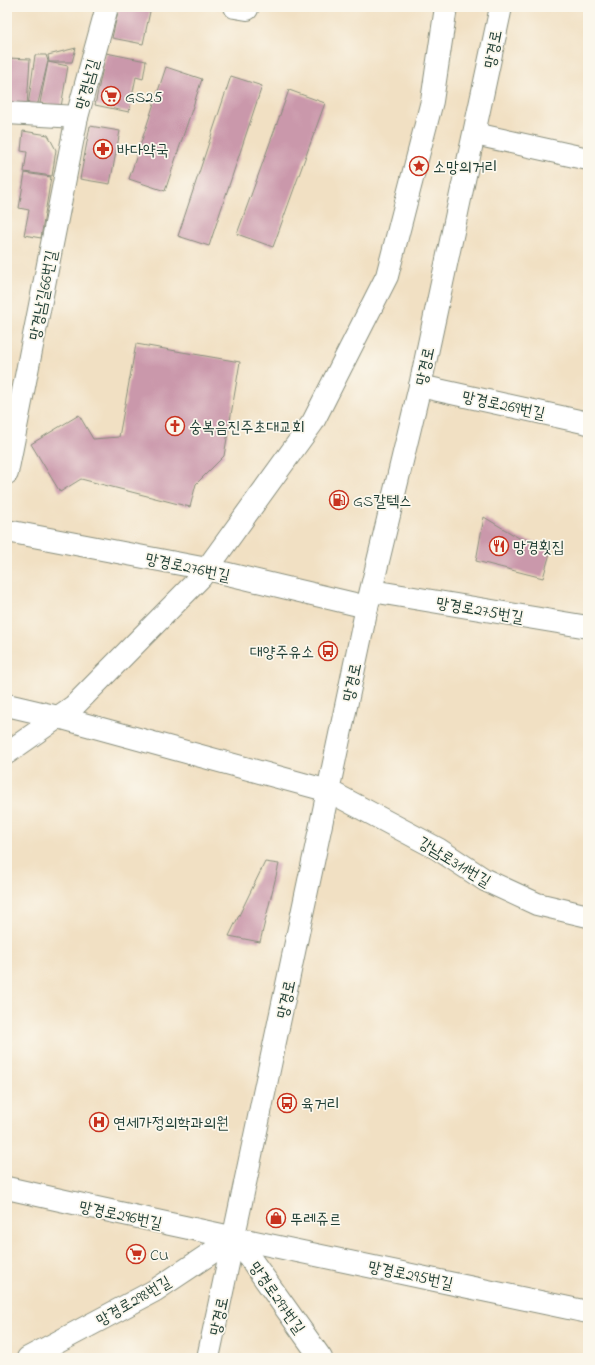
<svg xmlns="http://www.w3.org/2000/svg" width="595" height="1365" viewBox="0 0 595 1365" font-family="'Indie Flower','Poor Story',sans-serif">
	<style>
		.building { fill: #ca98ab }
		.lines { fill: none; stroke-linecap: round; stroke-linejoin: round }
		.minor-casing { stroke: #888e7c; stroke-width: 24 }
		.minor { stroke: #fff; stroke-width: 22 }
		.labels { text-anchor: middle; stroke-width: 3.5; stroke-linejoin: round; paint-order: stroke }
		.street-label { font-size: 16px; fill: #1f3d34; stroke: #fbf7ec }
		.poi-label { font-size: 16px; fill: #1f3d34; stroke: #fbf7ec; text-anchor: start }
	</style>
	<rect width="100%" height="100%" fill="#fbf7ec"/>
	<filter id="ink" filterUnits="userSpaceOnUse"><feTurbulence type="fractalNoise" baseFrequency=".025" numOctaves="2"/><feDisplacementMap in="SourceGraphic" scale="8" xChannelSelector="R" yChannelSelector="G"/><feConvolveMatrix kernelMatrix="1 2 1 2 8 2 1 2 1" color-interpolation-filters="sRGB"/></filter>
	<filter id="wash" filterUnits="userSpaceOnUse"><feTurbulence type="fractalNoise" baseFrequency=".012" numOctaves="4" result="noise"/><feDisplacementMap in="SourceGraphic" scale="16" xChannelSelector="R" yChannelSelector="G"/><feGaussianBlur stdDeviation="0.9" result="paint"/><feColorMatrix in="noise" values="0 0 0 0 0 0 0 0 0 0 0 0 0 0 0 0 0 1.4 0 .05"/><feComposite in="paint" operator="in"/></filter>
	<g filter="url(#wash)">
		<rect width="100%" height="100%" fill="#f1e0c3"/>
		<g id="blocks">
			<!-- building -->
			<g class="building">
				<polygon points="119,7 151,7 143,44 112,38"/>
				<polygon points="76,48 72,62 49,62 48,55"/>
				<polygon points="106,53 146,61 143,79 136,77 129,112 95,105"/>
				<polygon points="35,55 46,55 48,61 38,103 28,106"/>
				<polygon points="7,58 30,59 27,106 7,105"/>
				<polygon points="48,62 68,66 61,107 40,103"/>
				<polygon points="166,67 202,79 165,191 129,179"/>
				<polygon points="231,76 262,86 209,246 178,236"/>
				<polygon points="289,90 325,103 273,247 237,234"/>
				<polygon points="90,126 120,131 110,184 80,179"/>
				<polygon points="23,131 48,135 56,150 52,176 24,172 27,152 21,151"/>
				<polygon points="25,173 51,177 41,238 24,235 29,210 19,208"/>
				<polygon points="136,344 240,362 224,456 196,484 190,507 81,479 60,492 31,444 79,415 93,439 119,437"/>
				<polygon points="484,517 519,538 552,546 543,578 476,561"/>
				<polygon points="265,862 279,864 260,942 229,936"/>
			</g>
		</g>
	</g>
	<g filter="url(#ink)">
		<use href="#blocks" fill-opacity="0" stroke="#888e7c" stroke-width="1"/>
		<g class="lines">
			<!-- minor casing -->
			<g class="minor-casing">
				<g id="minor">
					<polyline points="235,7 247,9"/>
					<polyline points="7,113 77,117"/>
					<polyline points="475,134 588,159"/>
					<polyline points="420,386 588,423"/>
					<polyline points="7,473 77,117 107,7"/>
					<polyline points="7,531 207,569 367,607"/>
					<polyline points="372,591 588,627"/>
					<polyline points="7,705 58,717 329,791 438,849 485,880 537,904 588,916"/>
					<polyline points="7,753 74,706 201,577 313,422 387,276 432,101 446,7"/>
					<path d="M7 1188C200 1232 394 1271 588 1312"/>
					<polyline points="235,1237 321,1358"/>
					<polyline points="28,1358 154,1291 235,1237"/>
					<polyline points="208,1358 367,607 420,386 501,7"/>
				</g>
			</g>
			<!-- minor -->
			<use href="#minor" class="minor"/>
		</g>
	</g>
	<!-- icons -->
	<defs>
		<g id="supermarket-ring" transform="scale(1)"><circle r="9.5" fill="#fbf7ec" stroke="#c8321e" stroke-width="1.5"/><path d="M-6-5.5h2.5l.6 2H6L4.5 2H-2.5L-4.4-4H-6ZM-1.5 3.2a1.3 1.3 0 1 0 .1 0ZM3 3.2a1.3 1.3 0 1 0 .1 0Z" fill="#c8321e"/></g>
		<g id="pharmacy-ring" transform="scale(1)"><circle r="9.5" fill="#fbf7ec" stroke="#c8321e" stroke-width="1.5"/><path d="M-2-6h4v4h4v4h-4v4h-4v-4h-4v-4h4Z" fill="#c8321e"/></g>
		<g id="sight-ring" transform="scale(1)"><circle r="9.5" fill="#fbf7ec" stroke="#c8321e" stroke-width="1.5"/><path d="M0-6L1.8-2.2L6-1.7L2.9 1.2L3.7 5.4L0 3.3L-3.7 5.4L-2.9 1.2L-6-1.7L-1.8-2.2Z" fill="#c8321e"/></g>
		<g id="church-ring" transform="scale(1)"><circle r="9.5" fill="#fbf7ec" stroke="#c8321e" stroke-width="1.5"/><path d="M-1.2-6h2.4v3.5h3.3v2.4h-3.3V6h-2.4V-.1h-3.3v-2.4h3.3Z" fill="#c8321e"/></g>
		<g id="fuel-ring" transform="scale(1)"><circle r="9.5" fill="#fbf7ec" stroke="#c8321e" stroke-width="1.5"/><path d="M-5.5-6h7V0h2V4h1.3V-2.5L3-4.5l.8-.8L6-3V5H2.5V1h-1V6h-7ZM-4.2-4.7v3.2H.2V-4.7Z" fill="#c8321e"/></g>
		<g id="restaurant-ring" transform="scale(1)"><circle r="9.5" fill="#fbf7ec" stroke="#c8321e" stroke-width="1.5"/><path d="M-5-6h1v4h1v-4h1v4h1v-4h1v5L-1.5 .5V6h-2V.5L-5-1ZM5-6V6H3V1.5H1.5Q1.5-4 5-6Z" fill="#c8321e"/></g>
		<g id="bus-ring" transform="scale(1)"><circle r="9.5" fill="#fbf7ec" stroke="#c8321e" stroke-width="1.5"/><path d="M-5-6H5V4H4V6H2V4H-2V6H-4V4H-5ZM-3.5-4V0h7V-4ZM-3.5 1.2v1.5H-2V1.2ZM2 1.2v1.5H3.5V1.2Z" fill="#c8321e"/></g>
		<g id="hospital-ring" transform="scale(1)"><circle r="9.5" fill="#fbf7ec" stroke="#c8321e" stroke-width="1.5"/><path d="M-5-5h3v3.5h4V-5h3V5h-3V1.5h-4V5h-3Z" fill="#c8321e"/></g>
		<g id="shop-ring" transform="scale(1)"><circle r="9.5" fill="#fbf7ec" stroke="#c8321e" stroke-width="1.5"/><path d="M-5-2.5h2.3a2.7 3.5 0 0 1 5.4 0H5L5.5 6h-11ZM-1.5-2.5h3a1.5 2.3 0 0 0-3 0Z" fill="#c8321e"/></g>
	</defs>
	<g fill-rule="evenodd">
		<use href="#supermarket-ring" x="111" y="96"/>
		<use href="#pharmacy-ring" x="103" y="149"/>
		<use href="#sight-ring" x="419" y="166"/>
		<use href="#church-ring" x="175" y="426"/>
		<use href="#fuel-ring" x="339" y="500"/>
		<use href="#restaurant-ring" x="499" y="546"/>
		<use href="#bus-ring" x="328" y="651"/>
		<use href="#bus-ring" x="287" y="1103"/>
		<use href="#hospital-ring" x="99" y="1122"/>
		<use href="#shop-ring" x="276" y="1218"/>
		<use href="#supermarket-ring" x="136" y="1254"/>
	</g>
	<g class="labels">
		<!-- street labels -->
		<g class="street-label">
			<text transform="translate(492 49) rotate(-79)" y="6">망경로</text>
			<text transform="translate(86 84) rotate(-75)" y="6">망경남길</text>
			<text transform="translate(42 295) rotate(-79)" y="6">망경남길66번길</text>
			<text transform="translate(424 366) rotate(-78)" y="6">망경로</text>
			<text transform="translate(504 404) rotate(12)" y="6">망경로269번길</text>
			<text transform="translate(188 566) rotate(12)" y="6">망경로276번길</text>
			<text transform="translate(480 609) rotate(10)" y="6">망경로275번길</text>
			<text transform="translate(351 682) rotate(-78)" y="6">망경로</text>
			<text transform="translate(455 861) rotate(31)" y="6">강남로311번길</text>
			<text transform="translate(285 999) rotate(-78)" y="6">망경로</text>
			<text transform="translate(121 1214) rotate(12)" y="6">망경로296번길</text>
			<text transform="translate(411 1274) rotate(12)" y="6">망경로295번길</text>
			<text transform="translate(278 1297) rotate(55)" y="6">망경로297번길</text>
			<text transform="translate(133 1300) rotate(-30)" y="6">망경로298번길</text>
			<text transform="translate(218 1316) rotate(-78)" y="6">망경로</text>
		</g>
		<!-- poi labels -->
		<g class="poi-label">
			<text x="125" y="102">GS25</text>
			<text x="117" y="155">바다약국</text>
			<text x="433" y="172">소망의거리</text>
			<text x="189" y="432">숭복음진주초대교회</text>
			<text x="353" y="506">GS칼텍스</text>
			<text x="513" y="552">망경횟집</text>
			<text x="314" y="657" text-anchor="end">대양주유소</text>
			<text x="301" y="1109">육거리</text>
			<text x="113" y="1128">연세가정의학과의원</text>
			<text x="290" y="1224">뚜레쥬르</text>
			<text x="150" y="1260">CU</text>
		</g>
	</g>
	<!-- margin -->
	<rect width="595" height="1365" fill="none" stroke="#fbf7ec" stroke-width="24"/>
</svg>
